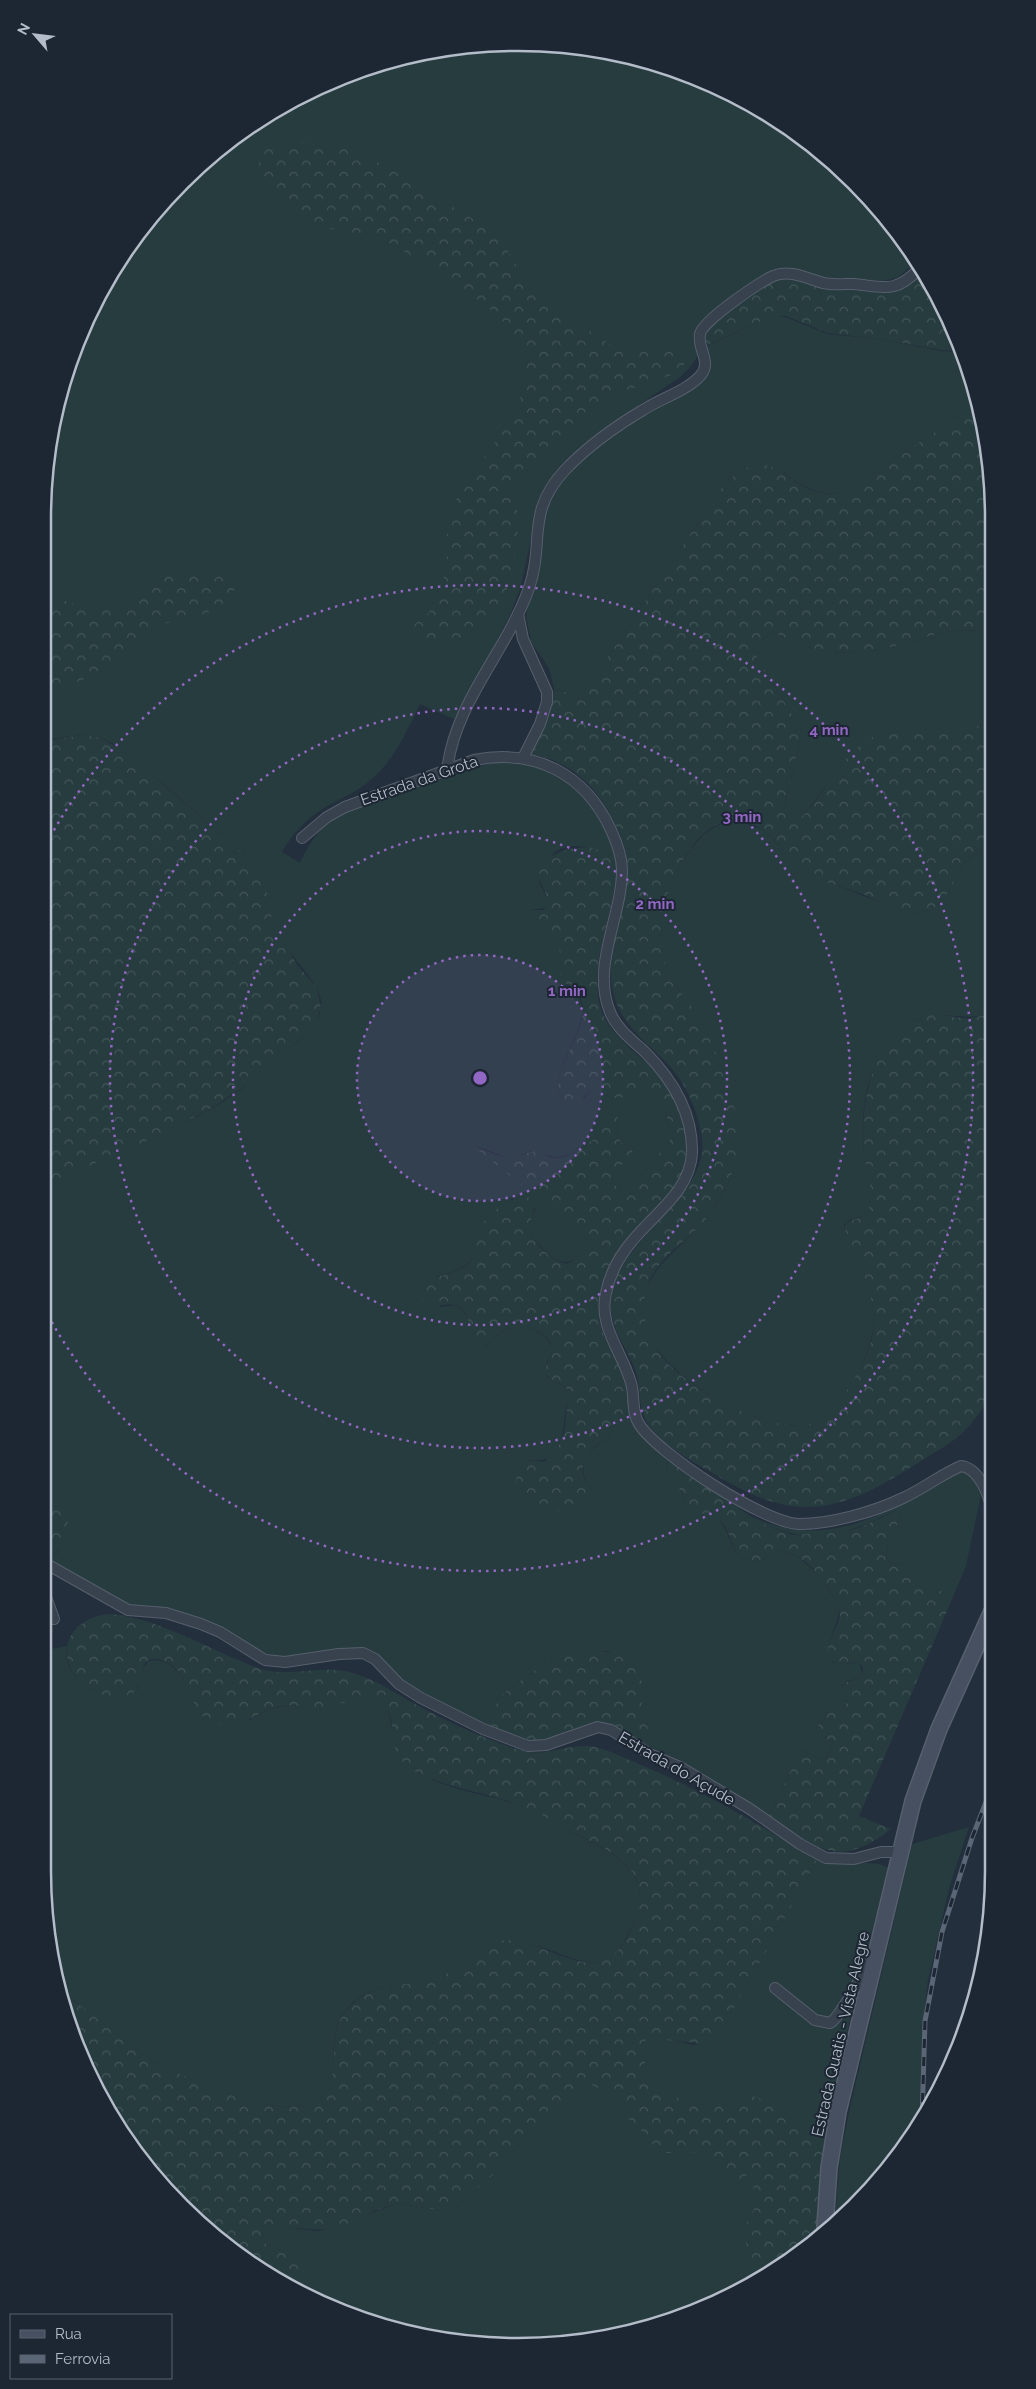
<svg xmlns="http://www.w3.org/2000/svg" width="1036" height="2389" viewBox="0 0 1036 2389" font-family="Raleway,sans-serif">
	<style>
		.grass { fill: #263c3f }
		.forest { fill: url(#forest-crowns) }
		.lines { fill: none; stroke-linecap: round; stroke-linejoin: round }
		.street-casing { stroke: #565f6c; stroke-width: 12 }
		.secondary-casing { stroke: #565f6c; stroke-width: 18 }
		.street { stroke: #38414e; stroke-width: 10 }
		.secondary { stroke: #465061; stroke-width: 15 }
		.rail-casing { stroke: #5a6575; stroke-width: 5 }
		.rail { stroke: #1d2633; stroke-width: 3; stroke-dasharray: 9; stroke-linecap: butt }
		.ring { fill: none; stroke: #9266c3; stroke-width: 2.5; stroke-dasharray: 2.5 5 }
		.labels { text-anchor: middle; stroke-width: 4; stroke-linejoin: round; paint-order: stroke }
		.street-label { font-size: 16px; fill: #b4bcc9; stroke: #1d2633 }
		.rim { fill: none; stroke: #b4bcc9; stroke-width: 2.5 }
		.centre { fill: #9266c3; stroke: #1d2633; stroke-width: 2.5 }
		.ring-label { font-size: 15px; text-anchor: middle; font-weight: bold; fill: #9266c3; stroke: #1d2633; stroke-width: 4; stroke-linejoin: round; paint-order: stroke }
	</style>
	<defs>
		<pattern id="forest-crowns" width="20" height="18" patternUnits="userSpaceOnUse" patternTransform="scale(1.25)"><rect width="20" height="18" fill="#263c3f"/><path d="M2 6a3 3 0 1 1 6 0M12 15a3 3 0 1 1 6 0" fill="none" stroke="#435659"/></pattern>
	</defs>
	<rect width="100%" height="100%" fill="#242f3e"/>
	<!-- grass -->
	<g class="grass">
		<path d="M487 44 580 47 671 68 807 141 895 228 915 263 897 278 882 281 824 277 788 269 717 307 698 326 693 337 698 355 692 365 680 377 617 420 566 462 536 515 521 586 511 613 456 720 420 704C407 731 395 758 373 778 357 793 338 799 321 810 304 821 292 835 282 852L300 863C308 846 316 832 331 821 362 799 410 790 445 778 467 771 487 761 511 762 559 764 606 808 616 854 619 868 615 882 613 896 614 886 618 870 612 861 603 846 566 841 554 853 548 860 544 873 539 882L548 900 547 908 530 910 540 925 552 936 560 947 566 985C610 1011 549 1059 559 1096L563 1100 584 1099 591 1090 600 1091 608 1096 651 1090C664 1099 671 1125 670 1140L635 1183 625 1190H621L612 1182 614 1171C621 1162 635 1161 633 1147L622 1143 617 1136 618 1119 614 1115 605 1113C595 1119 598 1129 595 1139L570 1154 557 1158 532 1151 516 1157H505L474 1145 587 1239C579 1265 564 1269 545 1251 538 1244 531 1237 530 1227 529 1220 532 1215 536 1209L513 1198C496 1209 469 1235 474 1256 467 1269 449 1273 436 1277L440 1307 456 1305 463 1310 484 1347C492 1342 497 1333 505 1330 520 1324 548 1330 552 1347 554 1354 547 1359 546 1365 545 1368 546 1373 547 1377 554 1383 564 1383 569 1392 569 1401 566 1407 565 1415 561 1443 563 1464 527 1460L586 1482C571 1438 623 1450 629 1407 640 1435 647 1444 671 1462H668L666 1469 684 1496 685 1505 695 1513C725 1505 727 1543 740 1558L759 1561 780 1550 798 1557 818 1574 836 1601 840 1611 829 1644 832 1662C842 1667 850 1661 859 1664L863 1674 857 1679 847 1681 842 1685 849 1698C846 1710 834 1710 824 1713L815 1733 833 1742 825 1761 801 1750 769 1815 680 1760 637 1741 648 1728 642 1717 641 1703 609 1651C589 1651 568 1650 550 1659L500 1696 487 1725 415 1692 365 1649H347L287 1658 268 1656 229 1634 131 1607 69 1575 49 1557C57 1555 59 1551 63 1544 75 1521 57 1513 43 1499V1312L46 1294 43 1287V1186C97 1157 157 1139 211 1109 238 1094 260 1074 283 1054 299 1041 323 1024 321 1001 319 980 282 950 273 925 265 901 263 879 249 858L163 784 112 743 101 738 83 735 43 740V518L68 365 106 280 161 204 229 141 308 91 395 59Z"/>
		<path d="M778 316 785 317 828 334 879 339 941 351 961 352 976 407 954 419 846 492C787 505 776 429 722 487L587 688 573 694 554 689 549 668 531 642 526 616 542 524 551 493 576 463 632 421 680 393 709 359 705 347 756 323Z"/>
		<path d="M772 631C820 659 855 656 908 643 918 641 927 636 937 634 952 629 974 630 990 632V725L878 735 842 764 804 815C798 821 790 823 784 815V808L802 731 753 650Z"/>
		<path d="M737 821 765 830 797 865 828 882 911 914C962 914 949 847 991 852V1013C963 1023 940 1008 917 1020 905 1026 898 1035 889 1046 874 1064 866 1084 864 1108 862 1123 863 1139 864 1154 866 1171 880 1202 864 1216L850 1220 844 1225C845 1233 851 1241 854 1248 862 1268 875 1302 874 1322 873 1353 840 1419 807 1425 760 1433 662 1376 647 1331 629 1277 676 1255 704 1221 729 1192 743 1155 736 1117 730 1081 713 1045 695 1013 688 1001 679 991 672 979 651 942 663 886 688 853 701 836 714 822 737 821Z"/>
		<path d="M962 1470 973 1478 981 1495 966 1566 953 1597 922 1582 910 1565 891 1563 886 1559 888 1543 901 1517 898 1510C885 1514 872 1523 859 1527 820 1541 787 1538 752 1517 831 1552 887 1512 954 1473Z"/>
		<path d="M67 1646C64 1670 75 1676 93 1691L137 1689 140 1671 149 1661C173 1656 186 1680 192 1699L250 1720C259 1714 267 1709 278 1707 288 1704 298 1707 308 1706 328 1705 357 1696 375 1700 394 1705 388 1723 395 1735 400 1744 420 1773 429 1778 462 1794 501 1796 535 1811 544 1815 552 1822 561 1827 591 1843 644 1860 640 1902 639 1914 633 1925 627 1936 603 1985 568 1952 532 1945 524 1944 515 1945 507 1945 499 1945 490 1943 484 1948 468 1958 455 1972 437 1978 401 1990 370 1978 343 2014 320 2046 356 2109 290 2107 240 2105 172 2075 131 2046 108 2029 87 2009 63 1993L43 1871V1653L45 1650Z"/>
		<polygon points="969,1827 950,1885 928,1980 924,2017 920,2123 876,2184 835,2218 840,2158 849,2112 912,1844"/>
		<path d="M817 1860C844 1870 865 1857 888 1867 859 1988 822 2109 816 2234L755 2283 671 2321 580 2342 426 2337 294 2288 296 2286 280 2250 264 2243 262 2236 271 2226 319 2231 362 2217 396 2203 443 2211 455 2207 493 2175 523 2138 599 2068 645 2038H661L694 2045 722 2029Z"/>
	</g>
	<!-- forest -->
	<g class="forest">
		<path d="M297 142 328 143 351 149 378 162 473 219 493 235 507 250 527 283 550 308 581 325 612 346 633 353 673 348 686 353 688 360 677 373 634 388 617 392 590 407 525 470C520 476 512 485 512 494 513 501 518 508 518 516 520 556 503 645 450 643 438 642 428 646 417 640L413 627C417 621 422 619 427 615 433 608 438 596 441 588 446 573 448 555 447 539 447 530 446 522 450 513 462 483 485 458 503 431 549 363 519 324 456 285 437 274 390 239 372 236 332 229 306 229 276 198 268 190 261 182 257 171 262 145 273 144 297 142Z"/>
		<path d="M920 271 957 336 961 351 941 350 879 339 828 333 786 316C765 315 727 338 705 346L703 338 709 323 780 275 875 290Z"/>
		<path d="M976 407 989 456 990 632C974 630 952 629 937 634 927 636 918 641 908 643 855 656 820 659 772 631L753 650 802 731 784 808 786 818 797 820 804 815C828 788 844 749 878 734L990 725 991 852C948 847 963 914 911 914 893 909 877 900 860 893 841 886 820 882 803 870 779 853 776 828 743 822 721 817 704 831 691 848 666 882 651 934 670 975 676 988 686 998 694 1010 717 1049 747 1116 736 1161 730 1182 719 1203 705 1220 692 1236 674 1247 661 1263 637 1290 640 1325 659 1353 681 1385 770 1435 809 1424 829 1419 846 1394 855 1377 865 1361 875 1338 874 1319 872 1287 856 1256 844 1227 849 1217 863 1221 868 1211 876 1193 866 1172 864 1154 860 1103 869 1039 924 1017 936 1011 948 1017 961 1018 972 1019 981 1016 991 1013L992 1394C983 1408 975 1421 963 1432 952 1443 937 1451 924 1459 885 1484 840 1513 791 1506 762 1502 734 1486 709 1471 688 1459 662 1444 648 1424 638 1409 641 1389 636 1372 630 1353 616 1337 612 1317 599 1251 691 1214 702 1154 704 1141 700 1126 696 1113 690 1094 680 1077 666 1062 649 1045 629 1030 619 1009 604 977 612 941 620 909 624 896 629 882 628 868 627 842 613 818 599 797 583 774 558 758 530 754L552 700 554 689 573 694 587 688 722 487C778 428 785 506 846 492L954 419Z"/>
		<path d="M173 569 201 575 226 573 232 575 235 589C224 616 194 614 170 622 143 631 126 652 103 668 85 681 64 688 43 691V592C64 602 116 620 136 599 152 584 147 572 173 569Z"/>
		<polygon points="83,735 101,738 125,752 249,858 266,887 273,925 298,966 317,988 321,1008 315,1024 306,1034 258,1077 212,1108 162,1134 43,1186 43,741"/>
		<path d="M590 847C597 849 608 854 612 861 623 879 601 938 599 960 597 971 597 983 598 995 601 1032 637 1051 660 1076 678 1095 688 1125 688 1151 689 1186 652 1211 632 1236 624 1247 604 1294 600 1307 592 1341 640 1374 628 1413 619 1444 595 1437 585 1459 575 1480 603 1489 569 1514 550 1509 524 1502 515 1482L521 1464 527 1460 544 1462 556 1452 564 1433 569 1392C563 1381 550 1384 545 1372 545 1364 551 1358 552 1350 554 1330 518 1324 504 1330 494 1335 491 1347 479 1347 465 1338 474 1314 458 1306 449 1302 436 1308 426 1306 419 1296 420 1288 428 1280 441 1275 462 1272 471 1261 476 1255 470 1245 473 1238 480 1220 518 1184 536 1202 535 1210 530 1217 530 1225 530 1243 552 1260 567 1264 578 1259 584 1250 587 1239L471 1144C485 1150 500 1159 516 1157 522 1156 528 1152 535 1151 542 1151 546 1157 553 1158 568 1161 582 1145 595 1139 598 1129 595 1119 605 1113L614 1115 618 1118 617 1136 622 1143 633 1147 632 1157 614 1171 612 1182 621 1190H625L635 1183 670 1140C671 1125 664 1099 651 1090L634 1097 613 1098 595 1090H591L579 1102 564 1100 559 1096C551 1064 594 1026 580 997 577 989 566 985 561 979 559 970 561 963 560 954 560 939 544 927 531 923L527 916 530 910H544C554 900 540 886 538 875 549 851 566 848 590 847Z"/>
		<path d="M669 1461 752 1517 768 1526 792 1535 842 1532 859 1528 898 1510 901 1517 888 1543 886 1559 891 1563 910 1565 922 1582 953 1597 859 1816 891 1829C837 1871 818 1848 769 1815L801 1750 825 1761 833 1742 815 1733 824 1713C834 1710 846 1710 849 1698L843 1690V1683L857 1679 863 1674V1668C856 1658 847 1665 838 1665L829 1659C824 1644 838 1629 840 1615 842 1605 816 1570 808 1564 800 1557 790 1553 780 1550L759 1561 740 1558C730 1546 730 1526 716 1517 706 1511 695 1516 686 1509L684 1496 666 1469Z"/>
		<path d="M43 1499C49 1505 59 1510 65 1517 75 1529 62 1553 49 1557L43 1554Z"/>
		<path d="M110 1614C161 1618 214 1653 261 1669 289 1678 323 1664 353 1673 378 1680 401 1697 424 1709 454 1725 487 1740 520 1750 547 1759 571 1740 599 1748 613 1752 627 1759 641 1765 703 1791 760 1825 817 1860L722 2030 705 2044 646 2038C644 2048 643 2064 648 2073 659 2093 685 2104 707 2104 722 2105 738 2099 753 2096L766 2101 778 2113 800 2122 807 2129 810 2138 824 2152 816 2233 755 2283 758 2267 749 2252 743 2235 745 2227 755 2207 753 2188 759 2180 760 2175 749 2174 736 2182C716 2177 716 2159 702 2152L665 2153 658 2151 640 2129 623 2114 627 2102 585 2082 523 2138 493 2175 455 2207 444 2211 396 2203 374 2211 346 2227 334 2230 271 2227 262 2236 264 2243 291 2255 299 2262 300 2280 294 2288 280 2283 160 2184 106 2108 68 2024 63 1993C87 2009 108 2028 131 2046 168 2073 244 2106 291 2107 356 2108 319 2044 345 2012 373 1978 402 1990 438 1977 456 1971 469 1957 484 1947 530 1917 591 2001 626 1939 633 1926 641 1911 640 1895 638 1857 590 1842 561 1827 552 1822 544 1815 534 1811 501 1796 463 1791 429 1778 415 1773 399 1763 395 1748 390 1732 397 1708 376 1701 359 1695 339 1706 322 1707 307 1708 291 1703 276 1707 254 1713 242 1730 217 1724 186 1717 194 1672 164 1661 123 1645 160 1722 96 1692 50 1669 61 1618 110 1614Z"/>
		<path d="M581 1651C603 1650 635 1651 641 1678 646 1698 636 1708 648 1728L645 1738 639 1742 618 1728 608 1725 553 1739 532 1741 487 1725 500 1696 550 1659 560 1654Z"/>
	</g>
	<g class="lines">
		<!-- street casing -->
		<g class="street-casing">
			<g id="street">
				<polyline points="518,614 523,639 547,692 547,702 540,724 523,758"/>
				<path d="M447 771C454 703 507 651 529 588 545 542 525 513 565 470 587 447 616 426 643 410 661 398 687 391 701 375 712 361 697 349 700 334 702 321 760 282 773 276 790 269 806 278 823 283 833 285 844 284 854 284 884 287 895 294 919 269"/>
				<path d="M302 838 327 817 345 807 474 760C536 748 585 774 611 830 617 843 622 856 622 870 622 917 591 965 610 1012 617 1029 632 1040 645 1052 672 1079 693 1113 692 1153 690 1191 655 1213 633 1240 620 1255 610 1273 606 1293 598 1327 622 1351 631 1383 635 1396 631 1411 639 1424 658 1454 764 1523 799 1524 831 1524 874 1512 903 1498 923 1489 940 1475 961 1466 979 1468 989 1495 992 1511"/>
				<polyline points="43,1562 128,1610 166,1613 201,1624 220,1632 265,1660 285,1662 339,1654 363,1653 375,1659 399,1684 421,1698 483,1729 528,1746 546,1745 598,1727 611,1730 650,1754 680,1767 750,1809 800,1844 826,1858 854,1859 881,1852 901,1852"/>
				<polyline points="43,1589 54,1619"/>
				<path d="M775 1988 815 2020 830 2023C842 2016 862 1973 872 1958"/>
			</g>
		</g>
		<!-- secondary casing -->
		<g class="secondary-casing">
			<polyline id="secondary" points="825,2226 829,2168 838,2112 913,1801 939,1729 993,1609"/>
		</g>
		<!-- street -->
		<use href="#street" class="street"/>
		<!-- secondary -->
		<use href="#secondary" class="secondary"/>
		<!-- rail casing -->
		<g class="rail-casing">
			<polyline id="rail" points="922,2120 925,2021 942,1932 972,1838 993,1784"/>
		</g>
		<!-- rail -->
		<use href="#rail" class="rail"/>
	</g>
	<!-- distance rings -->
	<circle cx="480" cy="1078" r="123" fill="#9266c3" fill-opacity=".12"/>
	<g class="ring">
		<circle cx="480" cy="1078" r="123"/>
		<circle cx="480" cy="1078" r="247"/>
		<circle cx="480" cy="1078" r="370"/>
		<path d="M43 850A493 493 0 1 1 43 1306"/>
	</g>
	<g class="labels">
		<!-- street labels -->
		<g class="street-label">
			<text transform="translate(419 780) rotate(-19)" y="6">Estrada da Grota</text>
			<text transform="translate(677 1768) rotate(30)" y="6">Estrada do Açude</text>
			<text transform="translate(840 2034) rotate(-77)" y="6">Estrada Quatis - Vista Alegre</text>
		</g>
	</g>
	<!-- crop -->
	<path d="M0 0H1036V2389H0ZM518 51H518A467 467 0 0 1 985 518V1871A467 467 0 0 1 518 2338H518A467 467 0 0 1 51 1871V518A467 467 0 0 1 518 51Z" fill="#1d2633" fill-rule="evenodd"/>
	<path class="rim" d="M518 51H518A467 467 0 0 1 985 518V1871A467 467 0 0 1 518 2338H518A467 467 0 0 1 51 1871V518A467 467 0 0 1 518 51Z"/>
	<circle cx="480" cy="1078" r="8" class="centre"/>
	<g class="ring-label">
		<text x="829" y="735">4 min</text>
		<text x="742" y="822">3 min</text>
		<text x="655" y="909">2 min</text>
		<text x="567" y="996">1 min</text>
	</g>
	<!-- legend -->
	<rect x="10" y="2314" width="162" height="65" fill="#1d2633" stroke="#59626f"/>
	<rect x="20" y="2330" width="25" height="8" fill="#465061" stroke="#59626f"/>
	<text x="55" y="2339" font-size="15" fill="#b4bcc9">Rua</text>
	<rect x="20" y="2355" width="25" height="8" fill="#5a6575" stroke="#59626f"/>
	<text x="55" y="2364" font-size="15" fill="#b4bcc9">Ferrovia</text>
	<!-- north arrow -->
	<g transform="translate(35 35) rotate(298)" stroke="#1d2633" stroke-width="4" paint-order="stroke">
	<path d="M0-4L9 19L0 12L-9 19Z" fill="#b4bcc9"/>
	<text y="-8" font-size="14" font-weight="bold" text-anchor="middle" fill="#b4bcc9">N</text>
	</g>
</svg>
